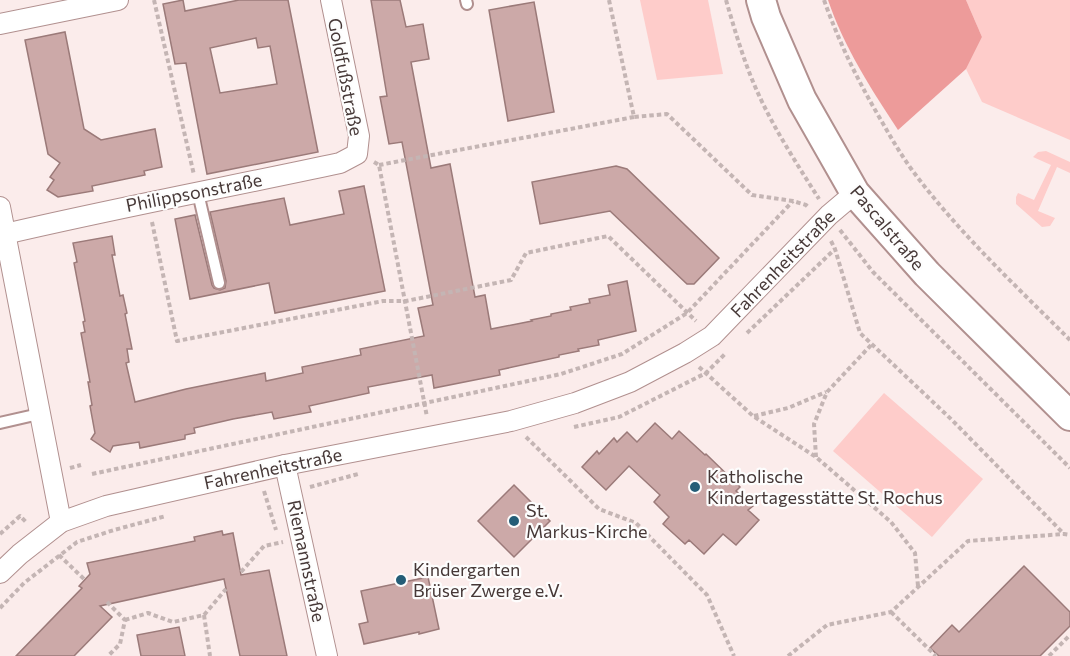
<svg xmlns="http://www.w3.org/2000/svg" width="1070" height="656" viewBox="0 0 1070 656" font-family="Commissioner,sans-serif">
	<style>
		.green { fill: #feccca }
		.forest { fill: #ed9b9a }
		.building { fill: #cca9a8; stroke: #9b7a79; stroke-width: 1.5; fill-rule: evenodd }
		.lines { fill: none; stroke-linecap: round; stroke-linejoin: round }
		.lane-casing { stroke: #b1908f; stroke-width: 14 }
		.street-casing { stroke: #b1908f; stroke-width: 22 }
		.secondary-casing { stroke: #b1908f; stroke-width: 32 }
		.path { stroke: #c4b5b4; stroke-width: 4; stroke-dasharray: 4.5 3; stroke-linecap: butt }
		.lane { stroke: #fff; stroke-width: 10 }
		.street { stroke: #fff; stroke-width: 20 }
		.secondary { stroke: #fff; stroke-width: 28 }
		.poi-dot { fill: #245d77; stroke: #fdfdfd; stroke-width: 2 }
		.labels { text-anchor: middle; stroke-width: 4.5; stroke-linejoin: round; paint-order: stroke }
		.street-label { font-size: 18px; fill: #463837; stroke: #fdfdfd }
		.poi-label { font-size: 18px; fill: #463837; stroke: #fdfdfd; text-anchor: start }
	</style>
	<rect width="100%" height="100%" fill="#fbeceb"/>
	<!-- green -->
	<g class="green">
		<polygon points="640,0 708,0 723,74 657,80"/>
		<polygon points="966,0 1070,0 1070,140 982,102 966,69 982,37"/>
		<polygon points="1046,151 1070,162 1070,173 1057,167 1038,211 1055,218 1050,226 1042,227 1016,204 1016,197 1018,193 1034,200 1051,165 1033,157 1038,152"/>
		<polygon points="884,393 983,479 932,537 833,451"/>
	</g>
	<!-- forest -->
	<path class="forest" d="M828 0H966L982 37 966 69 898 130C871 89 844 47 828 0Z"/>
	<!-- building -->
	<g class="building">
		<path d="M183 0 185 11 239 0H288L318 152 207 174 186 63 175 64 163 4ZM256 38 258 48 270 46 277 84 220 93 210 48Z"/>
		<polygon points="371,0 400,0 406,27 423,24 429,59 411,62 431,168 450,164 475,297 485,295 491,329 532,321 531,320 551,316 551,314 571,310 570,307 590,303 589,299 610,295 608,285 627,281 636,331 598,340 599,345 578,349 579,351 559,355 559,357 499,370 500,375 434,388 432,375 368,387 369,393 309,406 311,412 274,419 272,412 233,419 194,428 195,433 185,435 185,439 140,448 139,442 113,446 110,452 91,439 95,433 90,406 92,405 88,382 90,382 81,333 85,332 83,322 85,321 74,263 77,262 73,243 112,236 115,255 112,255 120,296 123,295 127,313 125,314 132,349 127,349 129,362 126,363 135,402 186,389 265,373 266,381 303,373 302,367 361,355 360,349 424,336 418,308 433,305 402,142 389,144 380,97 387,96"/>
		<polygon points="534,2 554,112 508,121 489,10"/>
		<polygon points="65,32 84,129 101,140 155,129 162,167 144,171 145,175 92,186 93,191 58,197 47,190 54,180 50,177 60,163 48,154 25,40"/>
		<polygon points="616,166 627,169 719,258 694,284 687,284 610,211 540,224 532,182"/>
		<polygon points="364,186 385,291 275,313 269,283 190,299 175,219 195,215 212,285 214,288 220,290 225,288 226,281 210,212 284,198 290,225 344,214 339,191"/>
		<polygon points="655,423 672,439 679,431 705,455 706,454 740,487 736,491 753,506 748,510 759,520 736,545 723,534 704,554 689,540 685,544 663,524 669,517 654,502 660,495 629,466 606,490 582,467 597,451 599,454 614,438 617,442 627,432 637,442"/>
		<polygon points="514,485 550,521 514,557 478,521"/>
		<polygon points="222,531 223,535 233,533 241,575 269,570 287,656 240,656 224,579 100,606 112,617 74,656 16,656 82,588 79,586 90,574 87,563 195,541 194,537"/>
		<polygon points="1024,566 1070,612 1070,626 1040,656 939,656 930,648 952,625 959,632"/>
		<polygon points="428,577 439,629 419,634 419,632 364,644 359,624 368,622 361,591"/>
		<polygon points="179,627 185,656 141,656 137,635"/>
	</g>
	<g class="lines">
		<!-- lane casing -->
		<g class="lane-casing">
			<g id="lane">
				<polyline points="466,0 467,4"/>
				<polyline points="198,193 219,283"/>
				<polyline points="0,423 39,414"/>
			</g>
		</g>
		<!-- street casing -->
		<g class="street-casing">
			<g id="street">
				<polyline points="0,24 118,0"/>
				<polyline points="0,207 61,522"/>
				<path d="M5 234C116 208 228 187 340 163L357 154 359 136 331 0"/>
				<polyline points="285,465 327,656"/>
				<polyline points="0,573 20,554 61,522 106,506 285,465 511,421 575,403 630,382 685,353 712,336 829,215 855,193"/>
			</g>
		</g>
		<!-- secondary casing -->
		<g class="secondary-casing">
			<polyline id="secondary" points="761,0 766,17 802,100 855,193 927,274 1070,416"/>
		</g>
		<!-- path -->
		<g class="path">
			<polyline points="154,0 194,175"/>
			<polyline points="609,0 634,117 667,114 752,195 793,201 806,205 809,208"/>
			<path d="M726 0C735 31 744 62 757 91 774 129 797 164 819 199"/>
			<path d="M824 0C839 42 856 77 878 115 889 134 899 152 912 170 958 232 1015 285 1070 340"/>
			<polyline points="374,162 379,165 427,417"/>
			<polyline points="379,165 634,117"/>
			<polyline points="152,222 177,341 383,301 406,301 511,280 526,253 608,236 696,321"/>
			<polyline points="840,230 873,272 1070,468"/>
			<polyline points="831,241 835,249 860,333 952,420 1064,534"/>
			<polyline points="747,333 835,249"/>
			<polyline points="699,367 753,416 816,457 891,522 915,553 918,586"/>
			<polyline points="754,416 788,408 826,392"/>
			<polyline points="574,427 619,417 706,373 726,353"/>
			<polyline points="526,437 599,509 636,523 707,595 734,656"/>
			<polyline points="816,457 814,424 827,392 872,344"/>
			<polyline points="70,468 81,465"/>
			<polyline points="92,474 561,374 622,354 687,313 793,201"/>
			<polyline points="310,487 358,474"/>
			<polyline points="264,491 276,530"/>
			<polyline points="0,534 20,516 27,523"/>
			<polyline points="59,555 85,580"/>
			<polyline points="241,572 264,546 283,542"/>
			<polyline points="107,602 125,620 120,644 108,656"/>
			<polyline points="0,608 24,583 77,542 114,530 166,516"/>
			<polyline points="891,612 936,656"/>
			<polyline points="204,615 210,656"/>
			<polyline points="125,620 148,613 173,622 204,615 226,589"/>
			<polyline points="788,656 827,625 891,612 968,541 1064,534 1070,535"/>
			<polyline points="1049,656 1070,635"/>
		</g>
		<!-- lane -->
		<use href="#lane" class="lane"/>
		<!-- street -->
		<use href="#street" class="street"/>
		<!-- secondary -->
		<use href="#secondary" class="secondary"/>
	</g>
	<!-- markers -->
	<g class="poi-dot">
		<circle cx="695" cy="487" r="6"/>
		<circle cx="514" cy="521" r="6"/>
		<circle cx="401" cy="580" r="6"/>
	</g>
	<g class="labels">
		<!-- street labels -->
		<g class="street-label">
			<text transform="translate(345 77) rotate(79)" y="6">Goldfußstraße</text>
			<text transform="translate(194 193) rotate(-11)" y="6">Philippsonstraße</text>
			<text transform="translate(887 228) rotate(50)" y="6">Pascalstraße</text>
			<text transform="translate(783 264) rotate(-46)" y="6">Fahrenheitstraße</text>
			<text transform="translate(273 469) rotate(-12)" y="6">Fahrenheitstraße</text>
			<text transform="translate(306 561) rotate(78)" y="6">Riemannstraße</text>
		</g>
		<!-- poi labels -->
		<g class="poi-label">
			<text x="707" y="483">Katholische<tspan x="707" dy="21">Kindertagesstätte St. Rochus</tspan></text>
			<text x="526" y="517">St.<tspan x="526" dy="21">Markus-Kirche</tspan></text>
			<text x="413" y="576">Kindergarten<tspan x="413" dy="21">Brüser Zwerge e.V.</tspan></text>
		</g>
	</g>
</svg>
